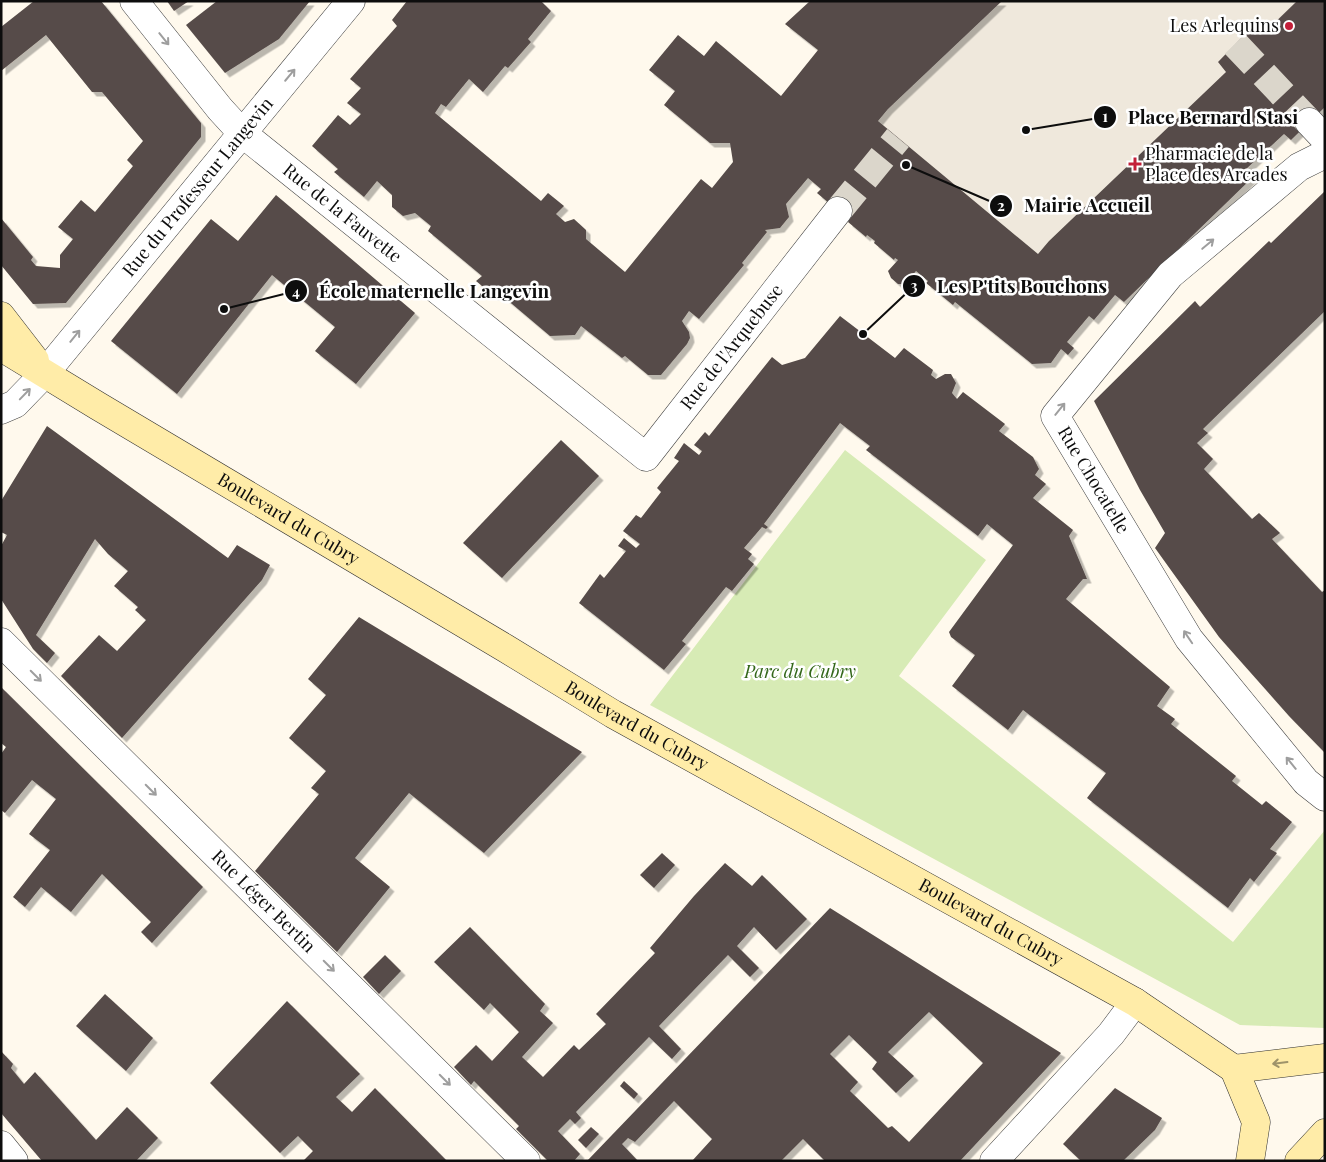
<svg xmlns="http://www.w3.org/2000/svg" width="1326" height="1162" viewBox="0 0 1326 1162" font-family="'Playfair Display',serif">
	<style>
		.green { fill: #d7ebb5 }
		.plaza { fill: #efe8dc }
		.building { fill: #564c49; fill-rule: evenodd; filter: url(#shadow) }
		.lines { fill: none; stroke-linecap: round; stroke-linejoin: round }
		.street-tunnel { stroke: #dbd6cb; stroke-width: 28; stroke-dasharray: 28 14; stroke-linecap: butt }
		.street-casing { stroke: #404040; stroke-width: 29 }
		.secondary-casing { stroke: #2f2f2f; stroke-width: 29 }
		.street { stroke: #fff; stroke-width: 28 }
		.secondary { stroke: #ffeca8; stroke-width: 28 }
		.oneway { stroke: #9e9e9e }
		.oneway2 { stroke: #9e936a }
		.poi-dot { fill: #c31f39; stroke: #fff; stroke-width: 2 }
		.labels { text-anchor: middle; stroke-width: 5; stroke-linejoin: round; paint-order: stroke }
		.poi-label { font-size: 18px; fill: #0d0d0d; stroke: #fff; text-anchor: end }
		.street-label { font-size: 18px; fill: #0d0d0d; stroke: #fff }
		.park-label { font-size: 18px; font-style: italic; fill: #33671a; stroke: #fff }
		.leader { fill: none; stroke: #0d0d0d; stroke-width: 2 }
		.callout-dot { fill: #0d0d0d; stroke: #fff; stroke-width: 2 }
		.mark-label { font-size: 15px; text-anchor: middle; font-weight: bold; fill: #fff }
		.callout-label { font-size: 19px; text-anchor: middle; font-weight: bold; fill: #0d0d0d; stroke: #fff; stroke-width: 5; stroke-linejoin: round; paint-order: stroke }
	</style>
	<defs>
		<filter id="shadow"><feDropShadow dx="4.5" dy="4.5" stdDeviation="0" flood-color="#0004"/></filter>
	</defs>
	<rect width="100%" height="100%" fill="#fff9ed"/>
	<!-- green -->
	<polygon class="green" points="845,450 986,560 899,676 1233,942 1325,830 1325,1028 1240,1025 650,705"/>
	<!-- plaza -->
	<polygon class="plaza" points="1002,1 1297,1 1263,34 1254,25 1218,62 1226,72 1049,241 1038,254 878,121 888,109"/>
	<!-- building -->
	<g class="building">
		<polygon points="34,1 101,1 201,123 201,137 66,303 33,304 1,265 1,218 33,257 31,260 36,266 60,268 60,255 73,239 58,227 81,200 95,212 133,166 127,160 143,141 102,92 92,92 46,35 1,71 1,27"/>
		<polygon points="167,1 189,1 174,11"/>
		<polygon points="217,1 310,1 279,39 225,73 186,25"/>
		<polygon points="407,1 541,1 551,11 528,39 531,42 508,68 505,66 483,92 469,79 446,107 441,104 435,113 541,201 548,193 564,206 556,214 565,222 574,219 586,230 586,239 625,272 701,179 712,188 733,162 730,143 710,143 664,105 675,91 649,70 678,35 704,56 716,41 781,96 818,50 785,24 810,1 1002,1 888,109 878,121 1038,254 1049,241 1226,72 1218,62 1254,25 1263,34 1297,1 1325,1 1325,107 1291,140 1284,134 1245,170 1252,178 1124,302 1115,295 1094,320 1089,316 1067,342 1074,348 1068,355 1061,349 1051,363 1032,364 955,302 953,305 926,283 928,281 916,271 905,284 898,284 891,278 888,271 898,260 895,258 894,260 874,243 875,241 867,235 866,237 848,222 849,220 817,193 821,189 808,178 786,204 789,217 780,228 765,230 767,232 742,263 744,265 699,319 689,311 682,321 689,332 690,338 687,344 661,375 648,375 625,356 622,358 581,326 575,335 550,336 498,292 494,296 476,281 482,276 428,231 431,226 415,213 403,216 392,207 392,195 377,181 364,197 334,172 338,169 312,146 338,115 350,125 361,114 347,103 361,88 350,79 397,26 392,20"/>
		<polygon points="1325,191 1325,311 1203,429 1208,433 1197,443 1213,459 1204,469 1252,519 1259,513 1280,533 1272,539 1322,592 1325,590 1325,753 1289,716 1219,637 1155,548 1165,533 1140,490 1094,401 1195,301 1200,307 1269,241 1271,243"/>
		<polygon points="276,195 415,313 356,384 315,351 335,327 272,275 177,394 111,341 211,219 238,241"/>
		<polygon points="840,316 895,358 904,348 933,370 931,375 936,379 945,374 951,374 956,383 952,393 957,399 963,392 1005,424 999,431 1033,457 1039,469 1035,475 1046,484 1033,498 1073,530 1069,536 1087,579 1083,579 1066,599 1170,687 1157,706 1175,719 1171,724 1236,776 1232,781 1262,805 1266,801 1292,822 1270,849 1277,853 1254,882 1250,878 1228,908 1087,798 1106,773 1023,710 1008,730 952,686 975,655 951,637 949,632 1013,545 987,524 978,536 866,450 870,446 840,423 764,524 768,527 766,529 762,527 744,548 752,554 748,559 754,564 732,591 726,587 682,641 686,644 664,670 579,603 600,574 604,578 626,551 618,546 624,538 636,548 640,544 623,531 636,515 641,518 661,492 657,488 679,461 674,458 684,443 699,455 702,451 694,445 705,432 709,436 772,357 782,365 805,358"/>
		<polygon points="47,426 228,558 237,545 270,565 262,580 122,738 61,676 99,635 117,651 146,620 135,610 138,607 114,586 128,571 108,554 95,539 36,635 55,653 47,663 33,649 1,599 1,546 7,535 1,532 1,501"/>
		<polygon points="561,440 599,476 502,578 463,543"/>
		<polygon points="359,617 582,752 484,853 409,793 355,858 390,887 337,952 255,871 319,794 311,788 326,771 289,738 326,695 308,679"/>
		<polygon points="1,687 203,887 152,943 141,932 151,922 102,874 71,912 41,887 25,907 13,897 50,850 29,834 56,799 32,780 5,813 1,810 1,754 6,747 1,743"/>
		<polygon points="662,853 675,865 654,888 640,875"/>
		<polygon points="725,863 752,886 762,875 807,919 776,950 754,927 737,946 759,968 750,977 728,955 659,1026 681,1049 672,1059 649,1037 576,1112 581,1118 575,1124 570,1119 558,1131 580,1154 574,1161 548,1161 516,1129 519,1126 474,1081 471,1085 454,1067 476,1045 492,1061 519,1032 490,1003 484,1010 434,962 470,927 545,1004 540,1011 553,1023 522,1057 543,1077 574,1045 579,1050 606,1024 596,1014 655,953 650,948 694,896"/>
		<path d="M830 908 1061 1053 960 1161H825L803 1139 781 1161H692L712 1139 674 1101 635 1142 628 1138 622 1144 638 1161H587ZM929 1012 983 1063 909 1142 892 1126 888 1128 850 1091 858 1082 830 1054 849 1035 877 1062 872 1069 896 1093 914 1076 888 1052Z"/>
		<polygon points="385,955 401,971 379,994 363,977"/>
		<polygon points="105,994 153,1038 126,1071 76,1026"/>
		<polygon points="287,1001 360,1074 336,1097 352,1112 375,1088 447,1161 303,1161 313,1151 298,1136 280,1153 210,1083"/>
		<polygon points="1,1051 13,1064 11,1068 24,1084 35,1072 96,1140 127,1107 158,1138 136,1161 42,1161 1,1113"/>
		<polygon points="624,1081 638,1094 634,1099 620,1086"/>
		<polygon points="1115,1088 1162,1118 1155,1130 1123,1161 1081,1161 1063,1144"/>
		<polygon points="591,1127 599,1134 586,1148 578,1140"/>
	</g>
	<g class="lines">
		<!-- street-tunnel -->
		<g class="street-tunnel">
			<polyline points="1235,44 1309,122"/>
			<polyline points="838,211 898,138"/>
		</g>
		<!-- street casing -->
		<g class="street-casing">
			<g id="street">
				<path id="s1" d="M134 1 220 109 242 133 646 457 838 211"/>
				<polyline points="1309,122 1325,139"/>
				<path id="s2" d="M1325 154 1299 167 1170 275 1055 416 1189 639 1306 782 1325 797"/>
				<path id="s3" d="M1 410 15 404 45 373 351 1"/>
				<path id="s4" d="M1 642 526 1161"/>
				<polyline points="1,1145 14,1161"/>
				<polyline points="994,1161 1111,1034 1135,1002"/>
			</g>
		</g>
		<!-- secondary casing -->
		<g class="secondary-casing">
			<g id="secondary">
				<polyline points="1,316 35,360"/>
				<path id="s5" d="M1 347 98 406 505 648 613 714 1135 1002 1234 1069"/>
				<polyline points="1234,1069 1256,1122 1250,1161"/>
				<polyline points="1234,1069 1325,1058"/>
				<polyline points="1299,1161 1325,1133"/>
			</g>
		</g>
		<!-- street -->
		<use href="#street" class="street"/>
		<!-- secondary -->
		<use href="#secondary" class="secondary"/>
	</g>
	<!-- one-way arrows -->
	<defs><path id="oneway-shaft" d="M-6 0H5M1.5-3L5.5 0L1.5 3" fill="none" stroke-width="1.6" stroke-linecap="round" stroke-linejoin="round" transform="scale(1.25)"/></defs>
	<g class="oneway">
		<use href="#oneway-shaft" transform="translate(164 39) rotate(51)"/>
		<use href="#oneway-shaft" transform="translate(290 75) rotate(-50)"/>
		<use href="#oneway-shaft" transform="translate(1208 244) rotate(-40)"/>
		<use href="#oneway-shaft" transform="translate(75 336) rotate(-51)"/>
		<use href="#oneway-shaft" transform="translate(25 394) rotate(-46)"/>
		<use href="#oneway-shaft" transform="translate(1060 409) rotate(-51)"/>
		<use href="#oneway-shaft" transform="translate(1188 637) rotate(-124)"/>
		<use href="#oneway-shaft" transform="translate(36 676) rotate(45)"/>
		<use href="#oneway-shaft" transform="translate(1291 763) rotate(-129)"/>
		<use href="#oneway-shaft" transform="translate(151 790) rotate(45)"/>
		<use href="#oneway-shaft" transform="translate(329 966) rotate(45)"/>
		<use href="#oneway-shaft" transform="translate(445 1080) rotate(45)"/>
	</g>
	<use class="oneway2" href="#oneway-shaft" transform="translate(1280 1063) rotate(173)"/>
	<!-- markers -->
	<g class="poi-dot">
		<circle cx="1289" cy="26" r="5"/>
		<path d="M1132.5 156.5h5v5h5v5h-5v5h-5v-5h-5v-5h5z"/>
	</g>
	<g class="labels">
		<!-- poi labels -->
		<g class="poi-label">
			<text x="1279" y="32">Les Arlequins</text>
			<text x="1145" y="160" text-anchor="start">Pharmacie de la<tspan x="1145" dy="21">Place des Arcades</tspan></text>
		</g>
		<!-- street labels -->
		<g class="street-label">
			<text dy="6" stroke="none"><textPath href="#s3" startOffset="299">Rue du Professeur Langevin</textPath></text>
			<text dy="6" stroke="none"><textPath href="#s1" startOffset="299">Rue de la Fauvette</textPath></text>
			<text dy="6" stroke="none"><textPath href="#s1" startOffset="828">Rue de l'Arquebuse</textPath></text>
			<text dy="6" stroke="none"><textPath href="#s2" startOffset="454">Rue Chocatelle</textPath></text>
			<text dy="6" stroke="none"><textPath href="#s5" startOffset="335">Boulevard du Cubry</textPath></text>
			<text dy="6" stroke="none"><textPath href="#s5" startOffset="740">Boulevard du Cubry</textPath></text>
			<text dy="6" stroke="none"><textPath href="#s4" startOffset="369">Rue Léger Bertin</textPath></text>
			<text dy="6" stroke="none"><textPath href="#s5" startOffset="1145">Boulevard du Cubry</textPath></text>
		</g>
		<!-- park labels -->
		<g class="park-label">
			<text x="800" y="678">Parc du Cubry</text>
		</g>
	</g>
	<!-- callouts -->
	<path class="leader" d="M1026 130L1105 117M906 165L1001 206M863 334L914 286M224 309L296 291"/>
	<g class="callout-dot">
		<circle cx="1026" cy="130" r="5"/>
		<circle cx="906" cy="165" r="5"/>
		<circle cx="863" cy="334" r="5"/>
		<circle cx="224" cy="309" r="5"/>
		<circle cx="1105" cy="117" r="12"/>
		<circle cx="1001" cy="206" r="12"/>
		<circle cx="914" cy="286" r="12"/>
		<circle cx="296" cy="291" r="12"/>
	</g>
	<g class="mark-label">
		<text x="1105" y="122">1</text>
		<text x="1001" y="211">2</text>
		<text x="914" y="291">3</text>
		<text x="296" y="297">4</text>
	</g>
	<g class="callout-label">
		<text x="1213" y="124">Place Bernard Stasi</text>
		<text x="1087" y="212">Mairie Accueil</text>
		<text x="1022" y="293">Les P'tits Bouchons</text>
		<text x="434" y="298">École maternelle Langevin</text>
	</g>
	<!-- border -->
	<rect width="1326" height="1162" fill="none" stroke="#0d0d0d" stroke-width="5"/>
</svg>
